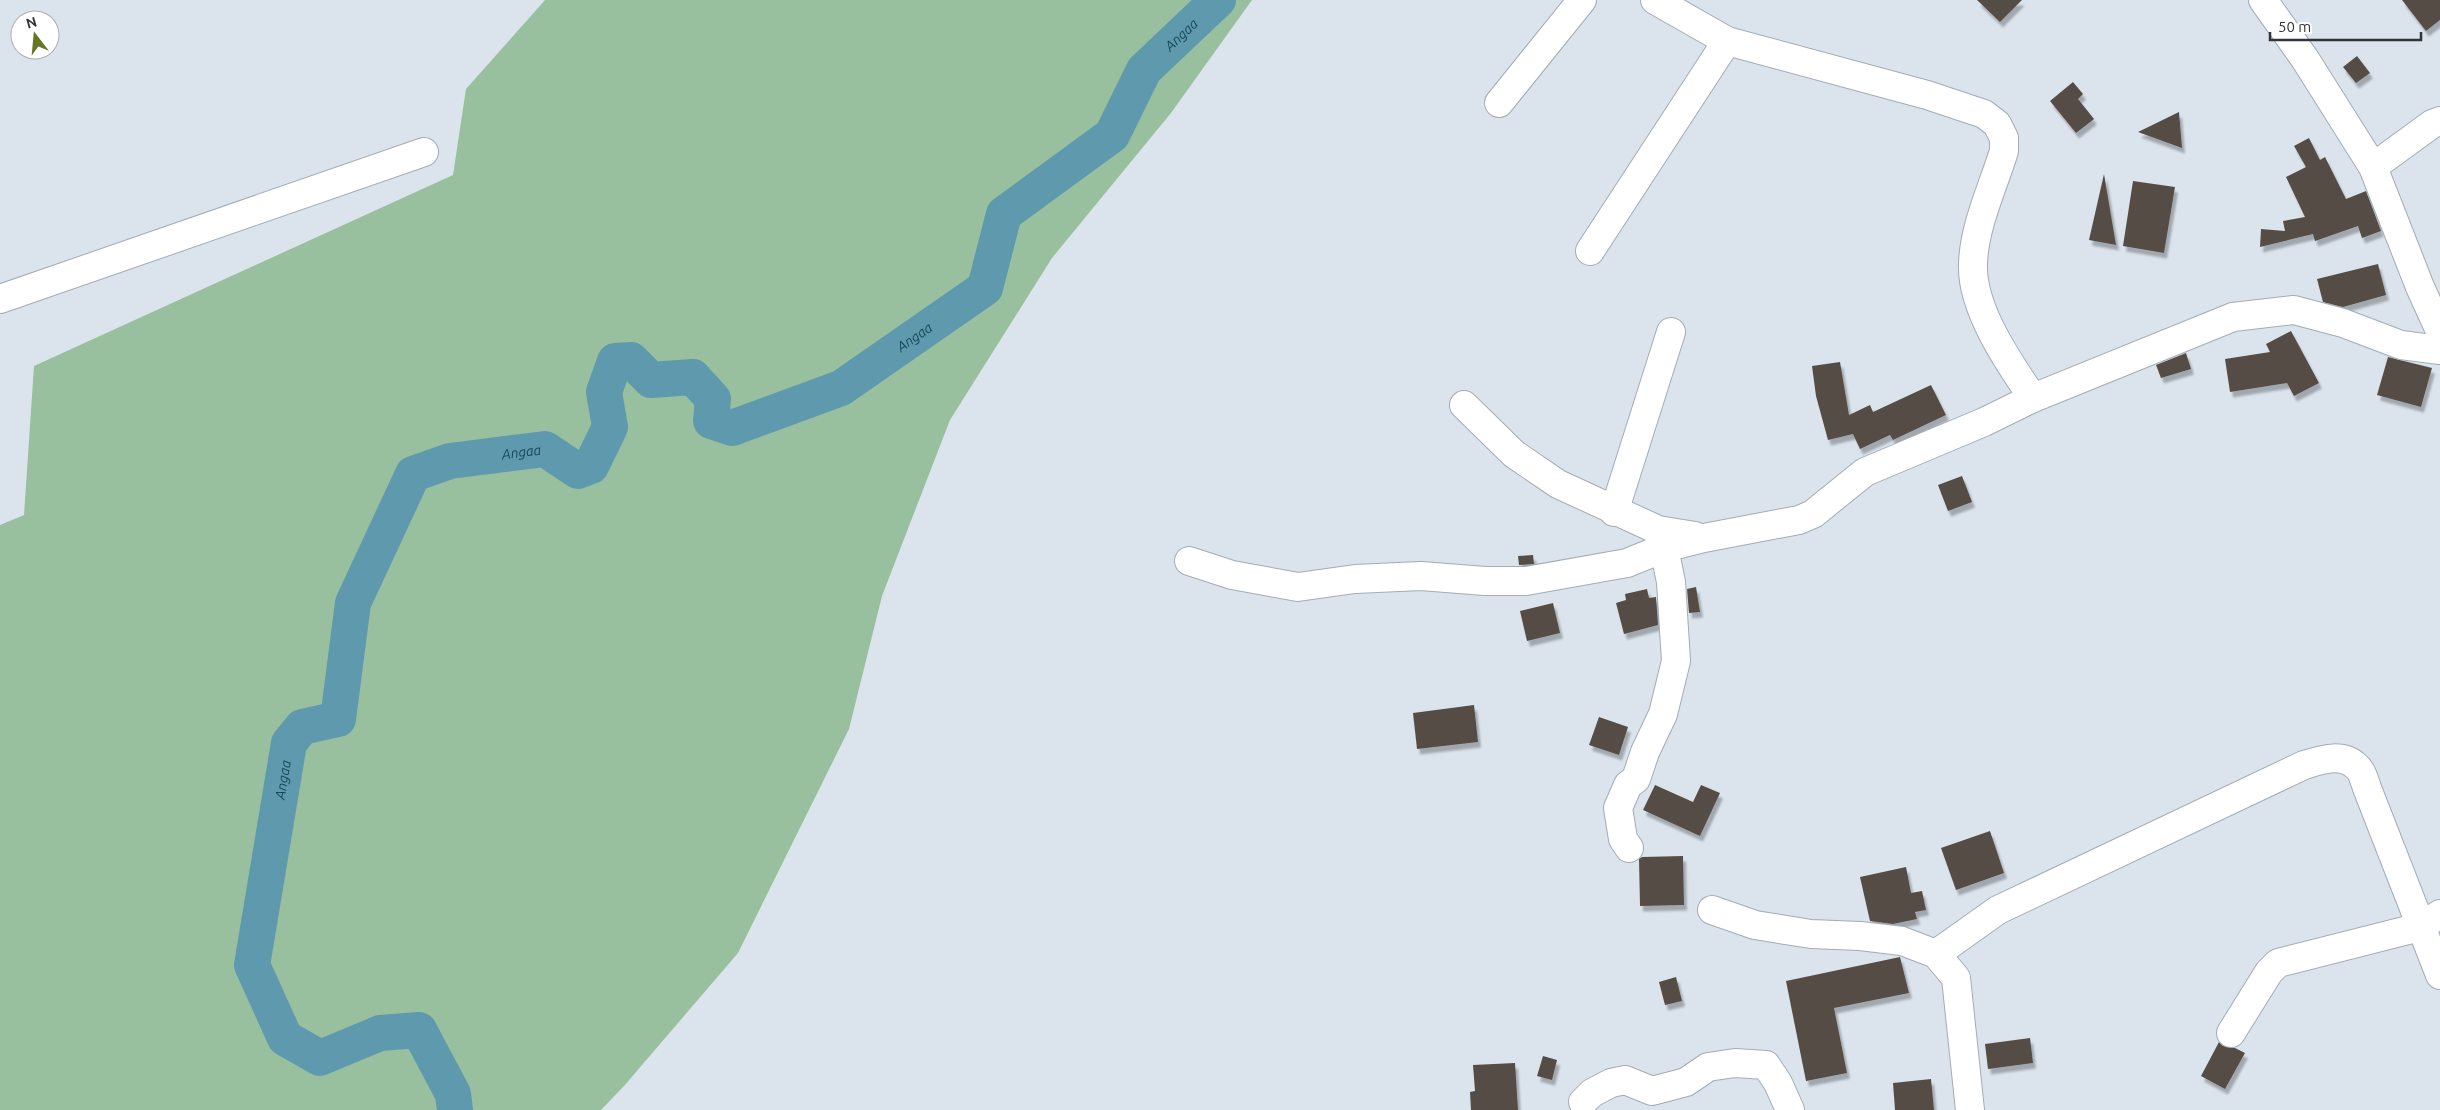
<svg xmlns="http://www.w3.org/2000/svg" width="2440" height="1110" viewBox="0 0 2440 1110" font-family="Ubuntu,sans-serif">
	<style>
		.green { fill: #98c09e }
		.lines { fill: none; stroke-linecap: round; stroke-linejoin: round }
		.river { stroke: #5f99ad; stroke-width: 36 }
		.building { fill: #544e45; filter: url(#shadow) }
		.minor-casing { stroke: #a3acb5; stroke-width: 30 }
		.minor { stroke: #fff; stroke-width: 28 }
		.labels { text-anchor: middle; stroke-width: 5; stroke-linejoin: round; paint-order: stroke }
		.water-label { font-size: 14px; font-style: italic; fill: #164858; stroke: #fff }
	</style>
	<defs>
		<filter id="shadow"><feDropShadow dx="3" dy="5.5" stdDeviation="1" flood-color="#0004"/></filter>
	</defs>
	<rect width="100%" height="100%" fill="#dbe4ed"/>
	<!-- green -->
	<polygon class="green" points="545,0 1252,0 1171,113 1052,258 950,420 882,596 849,729 738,953 624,1086 601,1110 0,1110 0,525 24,515 34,366 453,175 466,89"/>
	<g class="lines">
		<!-- river -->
		<path class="river" id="s1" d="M455 1110 453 1094 419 1030 380 1033 320 1058 285 1038 252 965 289 743 302 727 338 719 353 603 413 474 450 461 545 449 578 471 591 466 610 427 604 392 615 361 631 360 651 380 693 377 713 399 711 421 732 428 841 388 985 288 1004 214 1112 135 1144 70 1218 0"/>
	</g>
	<!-- building -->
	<g class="building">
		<polygon points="1977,0 2022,0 2000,22"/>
		<polygon points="2402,0 2440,0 2440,20 2426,31"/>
		<polygon points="2357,56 2370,73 2356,83 2343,67"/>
		<polygon points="2073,82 2083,94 2078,99 2094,119 2076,133 2050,101"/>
		<polygon points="2179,112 2182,148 2138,132"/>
		<polygon points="2309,138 2320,160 2325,157 2346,199 2366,191 2381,231 2362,238 2358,226 2315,241 2313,234 2260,247 2261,229 2285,231 2283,221 2305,217 2286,177 2306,167 2294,146"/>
		<polygon points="2104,174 2116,245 2089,240"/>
		<polygon points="2133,181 2175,187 2164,253 2123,246"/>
		<polygon points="2378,264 2386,295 2343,307 2323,302 2317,279"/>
		<polygon points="2291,331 2319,383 2294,396 2287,383 2230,392 2225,359 2270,352 2266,344"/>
		<polygon points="2186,353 2191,369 2161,378 2156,365"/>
		<polygon points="2388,357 2432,368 2421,407 2377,395"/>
		<polygon points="1840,362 1849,415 1870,405 1873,412 1931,385 1946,415 1893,440 1890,435 1860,449 1853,434 1828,440 1816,396 1812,366"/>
		<polygon points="1962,476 1972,502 1948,511 1938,485"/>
		<polygon points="1533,555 1534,564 1519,565 1518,556"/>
		<polygon points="1696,587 1700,612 1689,613 1687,589"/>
		<polygon points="1647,589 1649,598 1656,597 1658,625 1624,634 1616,603 1626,600 1625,594"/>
		<polygon points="1553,603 1560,633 1527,641 1520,611"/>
		<polygon points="1474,705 1478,742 1417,749 1413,713"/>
		<polygon points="1599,717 1628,727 1619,755 1589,745"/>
		<polygon points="1655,785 1693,802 1701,785 1720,793 1700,836 1643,810"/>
		<polygon points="1990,831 2004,873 1956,890 1941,848"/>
		<polygon points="1683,856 1684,905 1640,906 1639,859 1642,857"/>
		<polygon points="1906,867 1911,893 1922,891 1926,910 1915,912 1917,919 1893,924 1870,921 1860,877"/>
		<polygon points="1900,957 1909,993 1834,1008 1847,1073 1806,1081 1786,981"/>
		<polygon points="1676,977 1682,1001 1665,1005 1659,982"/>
		<polygon points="2030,1038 2033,1063 1988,1069 1985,1044"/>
		<polygon points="2219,1042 2223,1046 2235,1048 2245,1053 2225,1089 2201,1076"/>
		<polygon points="1543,1056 1557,1060 1552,1080 1537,1076"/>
		<polygon points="1515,1063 1518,1110 1471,1110 1470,1092 1475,1091 1473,1065"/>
		<polygon points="1931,1079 1934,1110 1895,1110 1893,1083"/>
	</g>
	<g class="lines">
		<!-- minor casing -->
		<g class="minor-casing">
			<g id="minor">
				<path d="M1655 0 1727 41 1927 95 1984 114 1997 124 2004 138V151C1993 187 1974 226 1973 264 1971 308 2009 363 2033 398"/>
				<polyline points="2263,0 2305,59 2373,167 2420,287 2440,331"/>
				<polyline points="1499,103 1582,0"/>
				<polyline points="2373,167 2432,124 2440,121"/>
				<polyline points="1590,251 1727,41"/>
				<polyline points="0,299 424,152"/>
				<polyline points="1464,405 1514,454 1558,484 1658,530 1695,536"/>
				<polyline points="1614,512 1671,332"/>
				<polyline points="1189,561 1232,575 1298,587 1355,579 1421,576 1485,581 1526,581 1627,563 1664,548 1704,538 1799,520 1813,514 1865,472 1984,422 2033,398 2233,317 2294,310 2343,323 2401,345 2440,350"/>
				<polyline points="1629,848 1623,839 1618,808 1628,785 1636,779 1645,752 1663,714 1676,661 1671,582 1664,548"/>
				<polyline points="1712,910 1755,925 1811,934 1860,936 1902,941 1936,954 1956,978 1970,1110"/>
				<path d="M1936 954 1998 910 2304 765C2321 760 2342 752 2357 767 2362 771 2365 782 2367 788L2440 975"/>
				<polyline points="2231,1033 2269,972 2278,963 2420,927 2440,914"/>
				<polyline points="1583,1102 1592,1093 1611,1083 1625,1080 1652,1091 1686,1082 1708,1067 1735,1063 1766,1065 1778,1083 1790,1110"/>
			</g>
		</g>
		<!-- minor -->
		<use href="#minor" class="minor"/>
	</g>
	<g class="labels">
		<!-- water labels -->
		<g class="water-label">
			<text dy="5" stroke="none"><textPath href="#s1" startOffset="1941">Angaa</textPath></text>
			<text dy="5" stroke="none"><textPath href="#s1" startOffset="1521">Angaa</textPath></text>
			<text dy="5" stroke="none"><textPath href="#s1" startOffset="966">Angaa</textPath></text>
			<text dy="5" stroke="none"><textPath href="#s1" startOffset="501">Angaa</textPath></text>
		</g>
	</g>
	<!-- north arrow -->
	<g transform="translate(35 35) rotate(344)"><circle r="24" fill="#ffffff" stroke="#adaeaf"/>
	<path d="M0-4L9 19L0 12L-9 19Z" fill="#667624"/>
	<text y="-8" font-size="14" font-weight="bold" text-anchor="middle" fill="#313438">N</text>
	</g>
	<!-- scale -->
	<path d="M2270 32v8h151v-8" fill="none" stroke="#313438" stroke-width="2.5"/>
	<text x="2278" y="32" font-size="15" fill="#313438" stroke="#ffffff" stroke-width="4" paint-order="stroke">50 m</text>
</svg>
